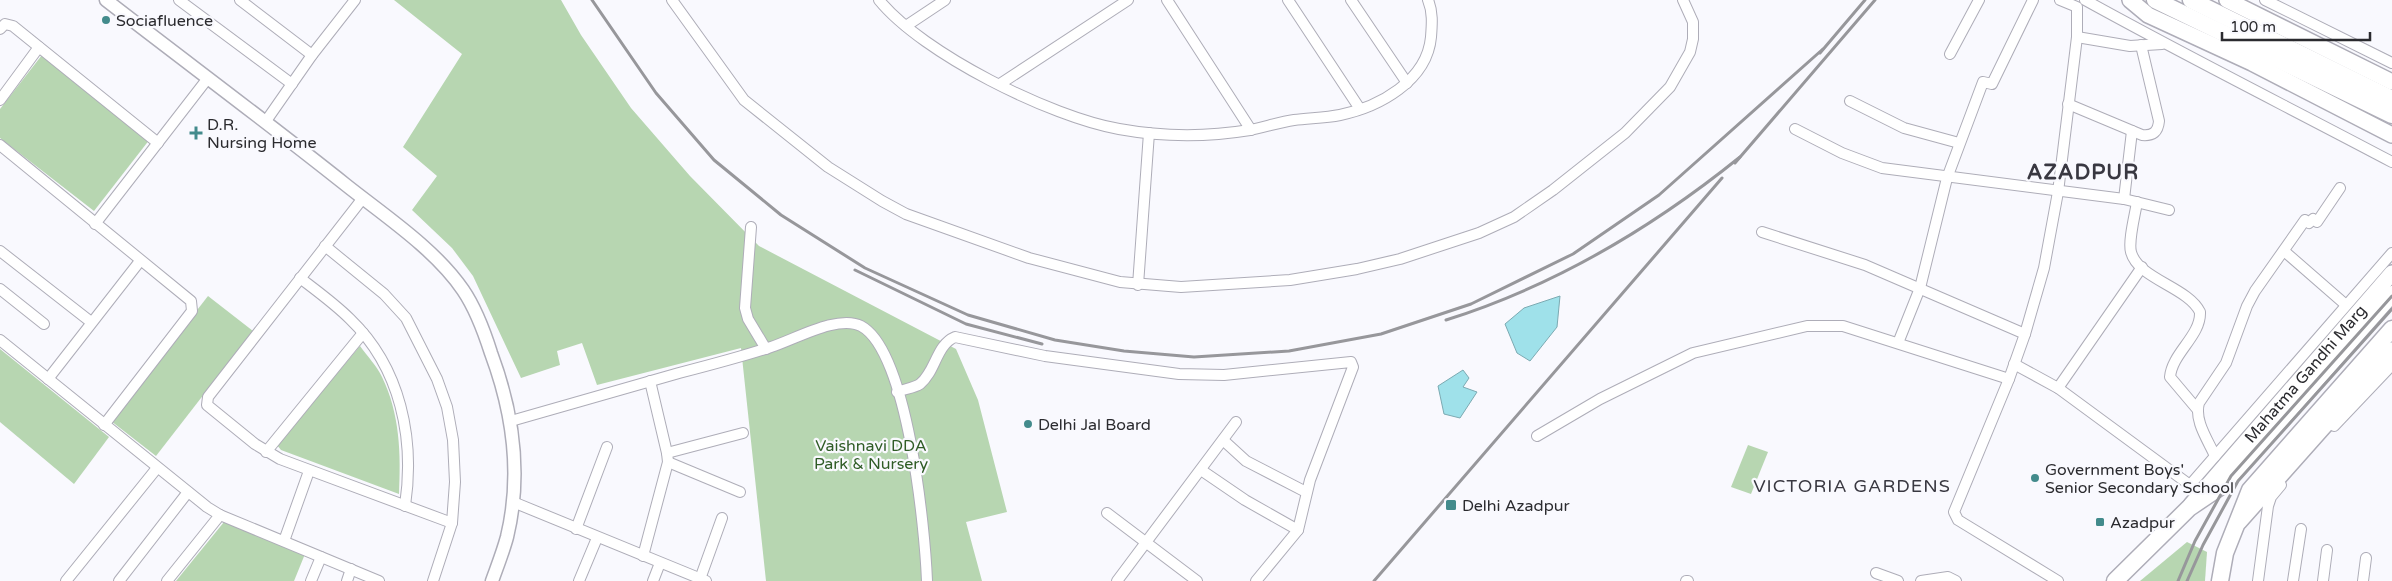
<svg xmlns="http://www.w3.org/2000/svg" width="2392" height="581" viewBox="0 0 2392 581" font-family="'Varela Round',sans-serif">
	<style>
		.green { fill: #b7d6b1 }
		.water { fill: #9fe1ea; stroke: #7caab2 }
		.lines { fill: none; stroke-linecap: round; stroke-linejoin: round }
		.minor-casing { stroke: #aeadb8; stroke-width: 12 }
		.tertiary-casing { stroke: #aeadb8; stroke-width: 15 }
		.secondary-casing { stroke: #aeadb8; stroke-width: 18 }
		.primary-casing { stroke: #aeadb8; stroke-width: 19 }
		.minor { stroke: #fff; stroke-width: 10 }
		.tertiary { stroke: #fff; stroke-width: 12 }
		.secondary { stroke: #fff; stroke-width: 15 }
		.primary { stroke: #fff; stroke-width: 16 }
		.rail { stroke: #97979b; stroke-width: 3 }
		.poi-dot { fill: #438b8c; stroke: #f9f9fe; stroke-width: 2 }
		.labels { text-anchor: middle; stroke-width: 4.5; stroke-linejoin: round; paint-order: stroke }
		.poi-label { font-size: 16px; fill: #2b2b2f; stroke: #f9f9fe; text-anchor: start }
		.street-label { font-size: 16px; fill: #2b2b2f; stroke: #f9f9fe }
		.park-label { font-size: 16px; fill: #2f5c26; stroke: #f9f9fe }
		.neighbourhood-label { font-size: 18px; letter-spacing: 1px; fill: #393841; stroke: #f9f9fe }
		.district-label { font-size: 21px; font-weight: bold; letter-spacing: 1px; fill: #393841; stroke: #f9f9fe }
	</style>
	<rect width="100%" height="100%" fill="#f9f9fe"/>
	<!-- green -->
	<g class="green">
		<polygon points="394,0 561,0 581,35 631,108 690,176 759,246 956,349 978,400 1007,512 966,522 982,581 766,581 741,348 597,385 582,343 557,351 560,365 521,378 473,276 452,248 412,210 437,176 403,147 462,54"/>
		<polygon points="42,55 150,139 94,211 0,138 0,109"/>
		<polygon points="208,296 253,331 156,456 111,421"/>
		<path d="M360 346C367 356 377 366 382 377 400 414 401 454 399 494L281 450 277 445Z"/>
		<polygon points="0,349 109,437 74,484 0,422"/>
		<polygon points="1748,445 1768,452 1751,494 1731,487"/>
		<polygon points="224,522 305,554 294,581 176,581"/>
		<polygon points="2187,542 2207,552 2205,581 2140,581"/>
	</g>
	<!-- water -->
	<g class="water">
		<polygon points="1560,296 1557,327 1530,361 1517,353 1505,324 1524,308"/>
		<polygon points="1463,370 1469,378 1463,387 1477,392 1460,418 1444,414 1438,386"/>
	</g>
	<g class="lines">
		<!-- minor casing -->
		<g class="minor-casing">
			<g id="minor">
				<polyline points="179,0 292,84"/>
				<polyline points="240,0 312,55"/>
				<polyline points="672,0 744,100 828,167 882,201 906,214 1029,258 1120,282 1181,287 1290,280 1357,269 1400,259 1479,233 1514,217 1553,190 1625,133 1670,87 1690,52 1693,39 1693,22 1683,0"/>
				<path d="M879 0C923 54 1051 117 1119 129 1163 137 1207 137 1250 130 1265 127 1280 122 1294 120 1309 118 1325 118 1340 115 1379 107 1427 81 1431 37 1432 24 1433 12 1428 0"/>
				<polyline points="1167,0 1251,130"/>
				<polyline points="1288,0 1360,109"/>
				<polyline points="1351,0 1407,83"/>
				<path d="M2085 0C2186 56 2290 108 2392 162"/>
				<polyline points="2265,0 2392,63"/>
				<polyline points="906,26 945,0"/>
				<polyline points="0,29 5,24 13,26 158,143"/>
				<polyline points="2077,37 2130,46 2162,44"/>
				<polyline points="1950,54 1979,0"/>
				<polyline points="1000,84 1128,0"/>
				<polyline points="0,100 39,47"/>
				<polyline points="1850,101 1904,128 1959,143"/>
				<path d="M2068 104 2142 135C2153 136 2158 132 2159 121L2141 45"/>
				<polyline points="266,121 312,55 355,0"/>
				<polyline points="1795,129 1842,153 1882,168 2124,199 2169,210"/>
				<polyline points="0,145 191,301 192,311 104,425"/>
				<polyline points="363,198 208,397 207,405 255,444 280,459 452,523"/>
				<polyline points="2124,199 2132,131"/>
				<path d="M2137 202C2135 215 2128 241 2131 252 2138 279 2188 287 2200 312 2201 336 2172 353 2170 377L2197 409"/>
				<polyline points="95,224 208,78"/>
				<polyline points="751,227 745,308 748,319 766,349"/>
				<polyline points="1762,232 1865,265 2025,334"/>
				<polyline points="325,246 384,294 406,318 437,379 447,407 453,440 455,482 452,523 433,581"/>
				<polyline points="0,251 91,322"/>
				<polyline points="2284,251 2346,305"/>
				<path d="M300 278C317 291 335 304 350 319 401 368 415 439 405 506"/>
				<polyline points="1138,285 1149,133"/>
				<polyline points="0,289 44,324"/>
				<polyline points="0,340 207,507 220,515 379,581"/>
				<polyline points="1898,343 1920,288 1947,178 1983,82 1992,84 2033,0"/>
				<polyline points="2014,364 2058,388 2194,488"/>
				<polyline points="48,379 140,261"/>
				<polyline points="2058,388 2142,267"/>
				<path d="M897 392C904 389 914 388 920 384 936 371 936 345 955 337L1045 356 1179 374 1224 375 1351 362 1353 367 1310 480 1298 530 1256 581"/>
				<path d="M511 421C567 405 623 389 679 373 710 365 741 357 771 347 794 340 838 314 861 326 908 351 925 530 927 581"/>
				<polyline points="2334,426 2392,365"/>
				<polyline points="1537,436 1600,399 1693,353 1807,326 1843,326 2009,379"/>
				<polyline points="1223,440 1246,461 1306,492"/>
				<polyline points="266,452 363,333"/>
				<polyline points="667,453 743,433"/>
				<path d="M2215 456C2208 440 2194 421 2199 403L2226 363 2247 306 2255 291 2305 220 2309 223 2313 219 2317 222 2340 188"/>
				<polyline points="668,462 740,492"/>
				<polyline points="1201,470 1245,500 1298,530"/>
				<polyline points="2190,485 2392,253"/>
				<polyline points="513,502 706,581"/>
				<polyline points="1107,513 1197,581"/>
				<polyline points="576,529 607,447"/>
				<polyline points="284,541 309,471"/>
				<polyline points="643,556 668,462 667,453 650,381"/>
				<polyline points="1876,573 1898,581"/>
				<polyline points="700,579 722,518"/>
				<polyline points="66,581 157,468"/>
				<polyline points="119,581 188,492"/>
				<polyline points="167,581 220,515"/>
				<polyline points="311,581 321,557"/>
				<polyline points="347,581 351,569"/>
				<polyline points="579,581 597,538"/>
				<polyline points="653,581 660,563"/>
				<polyline points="1117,581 1236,422"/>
				<polyline points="1686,581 1688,581"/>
				<polyline points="1921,581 1948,577 1956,581"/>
				<polyline points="2058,581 1958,520 1954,512 2009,379 2025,334 2044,268 2058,192 2077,37 2077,7 2060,0"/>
				<polyline points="2258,581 2268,506 2271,497 2281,485"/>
				<polyline points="2293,581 2301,529"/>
				<polyline points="2323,581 2327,550"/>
				<polyline points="2363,581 2366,558"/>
			</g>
		</g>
		<!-- tertiary casing -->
		<g class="tertiary-casing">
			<path id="tertiary" d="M106 0C186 62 267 122 346 185 385 216 435 249 463 290 476 309 484 331 491 353 513 412 522 475 507 537 503 552 497 567 492 581"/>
		</g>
		<!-- secondary casing -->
		<g class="secondary-casing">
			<g id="secondary">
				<polyline points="2130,0 2148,15 2252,63 2392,135"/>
				<polyline points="2227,0 2392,82"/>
				<path id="s1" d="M2191 505 2392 273"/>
				<polyline points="2239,522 2392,350"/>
			</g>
		</g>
		<!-- primary casing -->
		<g class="primary-casing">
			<g id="primary">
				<polyline points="2155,0 2392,115"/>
				<polyline points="2191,0 2392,99"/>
				<polyline points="2115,581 2189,508 2223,485 2392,294"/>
				<polyline points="2220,581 2225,553 2250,490 2392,329"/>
			</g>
		</g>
		<!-- minor -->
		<use href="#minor" class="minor"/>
		<!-- tertiary -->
		<use href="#tertiary" class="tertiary"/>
		<!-- secondary -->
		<use href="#secondary" class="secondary"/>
		<!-- primary -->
		<use href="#primary" class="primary"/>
		<!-- rail -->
		<g class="rail">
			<polyline points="592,0 656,93 714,160 781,215 865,268 968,315 1055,340 1124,351 1194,357 1289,351 1381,334 1471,304 1573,254 1659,195 1823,49"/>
			<polyline points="1820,53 1865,0"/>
			<polyline points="1735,163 1875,0"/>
			<polyline points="855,270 966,324 1042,344"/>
			<path d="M1446 320C1554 286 1652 228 1740 157"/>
			<polyline points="1374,581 1722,178"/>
			<polyline points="2178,581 2195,541 2231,476 2392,296"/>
			<polyline points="2187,581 2203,545 2238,481 2392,309"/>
		</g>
	</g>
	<!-- markers -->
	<g class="poi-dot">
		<circle cx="106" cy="20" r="5"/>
		<path d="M193.5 125.5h5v5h5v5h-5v5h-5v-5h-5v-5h5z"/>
		<circle cx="1028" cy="424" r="5"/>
		<circle cx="2035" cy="478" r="5"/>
		<rect x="1445" y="499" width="12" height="12" rx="2.5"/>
		<rect x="2095" y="517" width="10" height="10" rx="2.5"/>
	</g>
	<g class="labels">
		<!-- poi labels -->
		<g class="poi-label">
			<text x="116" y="26">Sociafluence</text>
			<text x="207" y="130">D.R.<tspan x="207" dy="18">Nursing Home</tspan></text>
			<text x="1038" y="430">Delhi Jal Board</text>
			<text x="2045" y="475">Government Boys'<tspan x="2045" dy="18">Senior Secondary School</tspan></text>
			<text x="1462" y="511">Delhi Azadpur</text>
			<text x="2110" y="528">Azadpur</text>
		</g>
		<!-- street labels -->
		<g class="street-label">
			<text dy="6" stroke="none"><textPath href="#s1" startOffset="174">Mahatma Gandhi Marg</textPath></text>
		</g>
		<!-- park labels -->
		<g class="park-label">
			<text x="871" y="451">Vaishnavi DDA<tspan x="871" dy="18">Park &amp; Nursery</tspan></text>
		</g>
		<!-- neighbourhood labels -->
		<g class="neighbourhood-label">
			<text x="1852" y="492">VICTORIA GARDENS</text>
		</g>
		<!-- district labels -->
		<g class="district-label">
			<text x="2083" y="179">AZADPUR</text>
		</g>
	</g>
	<!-- scale -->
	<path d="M2222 32v8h148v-8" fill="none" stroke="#2b2b2f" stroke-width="2.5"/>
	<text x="2230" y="32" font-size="15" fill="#2b2b2f" stroke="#f9f9fe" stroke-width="4" paint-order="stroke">100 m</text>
</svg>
